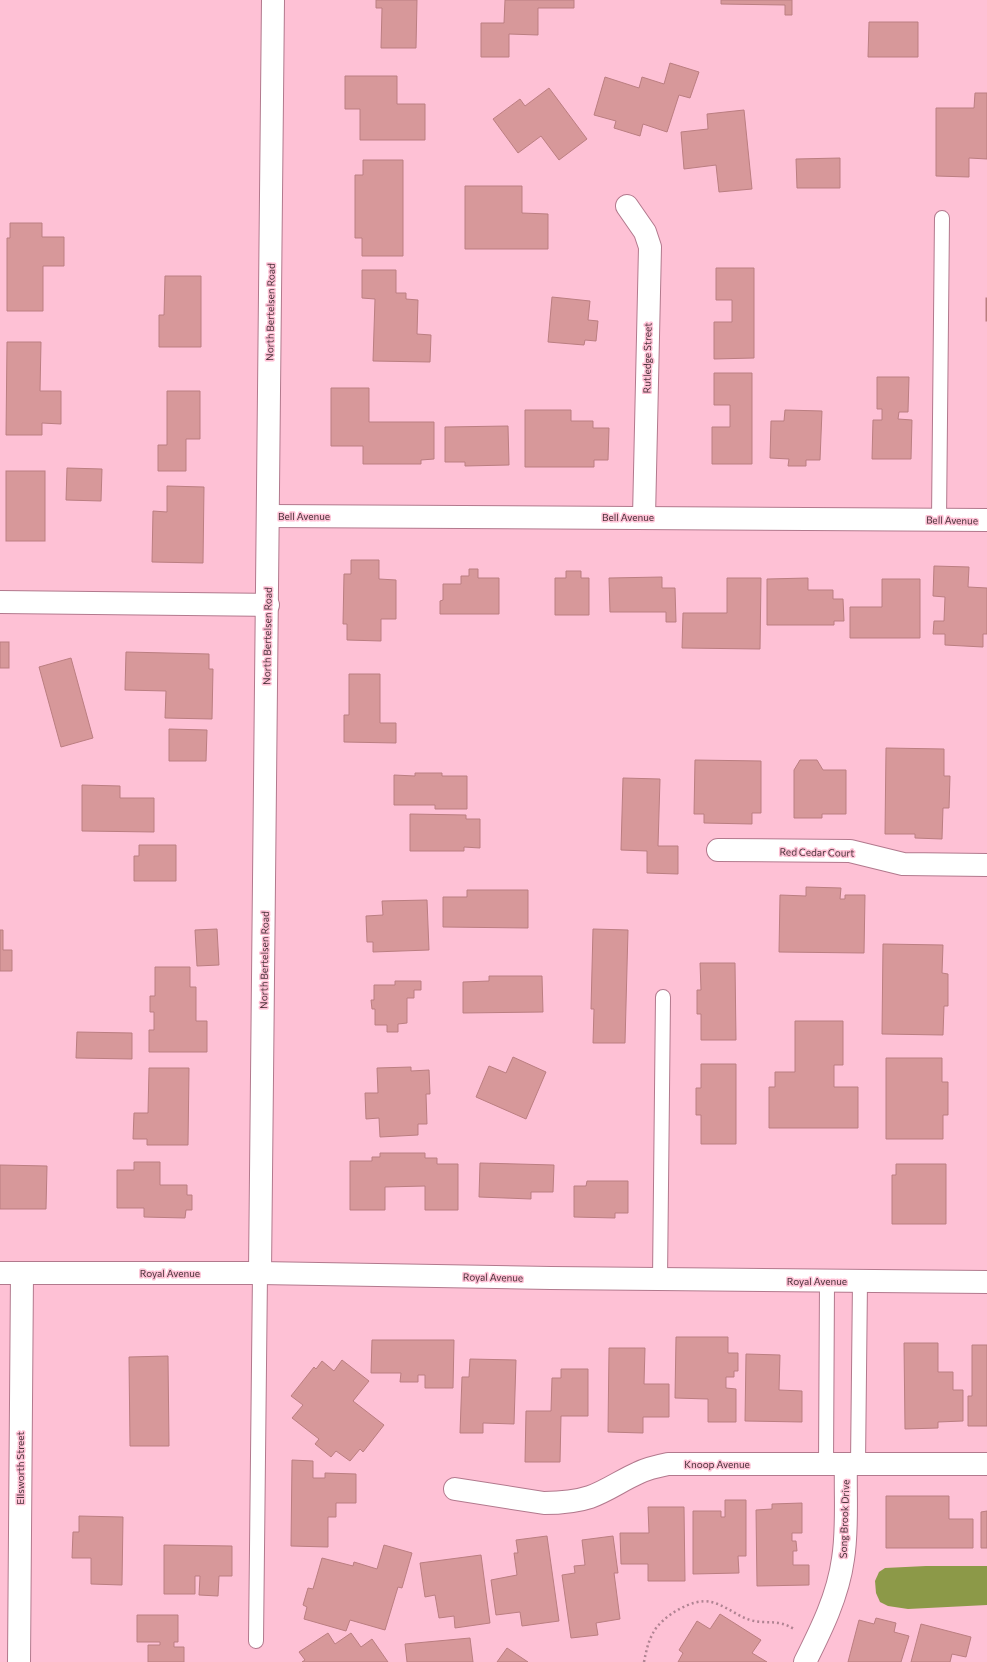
<svg xmlns="http://www.w3.org/2000/svg" width="987" height="1662" viewBox="0 0 987 1662" font-family="Commissioner,sans-serif">
	<style>
		.water { fill: #8c9948 }
		.building { fill: #d7989a; stroke: #bb7e81 }
		.lines { fill: none; stroke-linecap: round; stroke-linejoin: round }
		.service-casing { stroke: #b2798d; stroke-width: 16 }
		.minor-casing { stroke: #b2798d; stroke-width: 24 }
		.tertiary-casing { stroke: #b2798d; stroke-width: 24 }
		.path { stroke: #b08392; stroke-width: 2.5; stroke-dasharray: 2 3; stroke-linecap: butt }
		.service { stroke: #fff; stroke-width: 14 }
		.minor { stroke: #fff; stroke-width: 22 }
		.tertiary { stroke: #fff; stroke-width: 22 }
		.labels { text-anchor: middle; stroke-width: 3; stroke-linejoin: round; paint-order: stroke }
		.street-label { font-size: 10px; fill: #4b333b; stroke: #fec1d5 }
	</style>
	<rect width="100%" height="100%" fill="#fec1d5"/>
	<!-- water -->
	<polygon class="water" points="926,1566 987,1566 987,1605 908,1609 888,1606 880,1602 876,1593 875,1581 879,1572 885,1568"/>
	<!-- building -->
	<g class="building">
		<polygon points="376,0 417,0 416,48 381,48 382,8 376,8"/>
		<polygon points="505,0 574,0 574,8 538,8 538,35 509,34 509,57 481,57 481,23 504,23"/>
		<polygon points="721,0 792,0 792,15 785,15 785,5 721,4"/>
		<polygon points="869,22 918,22 918,57 868,57"/>
		<polygon points="670,63 699,72 690,98 679,95 667,132 643,124 640,136 614,128 616,121 594,115 605,77 639,88 642,77 664,84"/>
		<polygon points="345,76 397,76 397,104 425,104 425,140 360,140 360,109 345,109"/>
		<polygon points="549,88 587,139 559,160 541,136 518,153 493,119 520,99 525,106"/>
		<polygon points="975,93 987,93 987,159 969,158 969,177 936,176 936,108 974,108"/>
		<polygon points="744,110 752,189 719,192 716,165 684,169 681,132 708,129 707,114"/>
		<polygon points="840,158 840,188 797,188 796,159"/>
		<polygon points="363,160 403,160 403,256 362,256 362,238 355,238 355,175 363,175"/>
		<polygon points="465,186 522,186 522,213 548,214 548,249 465,249"/>
		<polygon points="10,223 42,223 42,237 64,237 64,266 43,266 43,311 7,311 7,238 10,238"/>
		<polygon points="716,268 754,268 754,358 714,359 714,322 732,322 732,300 716,300"/>
		<polygon points="362,270 396,270 396,293 406,293 406,299 418,300 417,334 431,335 430,362 373,361 375,299 362,298"/>
		<polygon points="165,276 201,276 201,347 159,347 159,315 164,315"/>
		<polygon points="552,297 590,301 588,320 598,321 596,341 585,340 584,345 548,342"/>
		<rect x="986" y="298" width="1" height="23"/>
		<polygon points="7,342 41,342 40,391 61,391 61,424 42,423 42,435 6,435"/>
		<polygon points="714,373 752,373 752,464 712,464 712,427 730,427 730,405 714,405"/>
		<polygon points="877,377 909,377 908,412 899,412 898,419 912,420 911,459 872,459 873,420 882,420 882,409 877,409"/>
		<polygon points="331,388 369,388 369,422 434,422 434,459 421,460 421,464 363,464 363,446 331,446"/>
		<polygon points="167,391 200,391 200,439 186,439 186,471 158,471 158,445 167,445"/>
		<polygon points="525,410 571,410 571,421 593,421 593,428 609,428 608,460 594,460 594,467 525,467"/>
		<polygon points="785,410 822,411 820,460 806,460 806,466 788,466 789,459 770,458 771,421 784,421"/>
		<polygon points="508,426 509,465 465,466 465,462 445,462 445,427"/>
		<polygon points="67,468 102,469 101,501 66,500"/>
		<rect x="6" y="471" width="39" height="70"/>
		<polygon points="167,486 204,487 203,563 152,562 153,511 167,512"/>
		<polygon points="351,560 379,560 379,579 396,580 396,619 381,619 381,641 347,640 347,624 343,624 344,574 351,574"/>
		<polygon points="934,566 969,567 968,587 987,588 987,634 983,634 983,647 945,645 945,634 933,634 934,621 944,621 945,597 933,596"/>
		<polygon points="469,569 478,569 478,578 499,578 499,614 440,614 440,601 443,600 443,584 461,584 461,576 469,576"/>
		<polygon points="566,571 581,571 581,578 589,578 589,615 555,615 555,578 566,578"/>
		<polygon points="662,577 662,588 675,588 676,622 666,622 666,612 610,612 609,578"/>
		<polygon points="727,578 761,578 760,649 682,648 683,613 727,613"/>
		<polygon points="808,578 808,590 833,590 833,599 843,599 844,621 834,621 834,625 767,625 767,579"/>
		<polygon points="882,579 920,579 920,638 850,638 850,607 882,607"/>
		<rect x="0" y="642" width="9" height="26"/>
		<polygon points="126,652 209,654 209,669 213,669 212,719 165,718 166,691 125,690"/>
		<polygon points="71,658 93,738 61,747 39,667"/>
		<polygon points="349,674 380,674 380,723 396,723 396,743 344,742 344,715 349,715"/>
		<polygon points="169,729 207,730 206,761 169,761"/>
		<polygon points="886,748 944,749 944,776 950,776 949,808 943,808 942,839 915,838 915,834 885,834"/>
		<polygon points="695,760 761,761 761,813 752,813 752,824 704,823 704,814 694,814"/>
		<polygon points="800,760 817,760 823,770 846,770 846,814 822,814 822,818 794,818 794,770"/>
		<polygon points="415,773 442,773 442,776 467,776 467,809 435,809 435,805 394,805 394,775 415,776"/>
		<polygon points="623,778 660,779 658,846 678,846 678,874 647,873 647,851 621,850"/>
		<polygon points="82,785 120,786 120,798 154,798 154,832 82,831"/>
		<polygon points="410,814 466,815 466,819 480,819 480,848 464,847 464,851 410,851"/>
		<polygon points="139,845 176,845 176,881 134,881 134,856 139,856"/>
		<polygon points="806,887 841,888 840,899 845,899 845,895 865,895 864,953 779,952 780,895 806,896"/>
		<polygon points="467,890 528,890 528,928 443,927 443,897 467,897"/>
		<polygon points="427,900 429,950 373,952 373,942 367,942 366,916 383,915 382,901"/>
		<polygon points="217,929 219,965 197,966 195,930"/>
		<polygon points="593,929 628,930 625,1043 593,1043 594,1009 591,1009"/>
		<polygon points="0,930 3,930 3,950 12,950 12,971 0,971"/>
		<polygon points="883,944 943,945 942,973 948,974 948,1006 944,1006 943,1035 882,1034"/>
		<polygon points="700,963 735,963 736,1040 701,1040 701,1014 697,1014 697,990 701,990"/>
		<polygon points="155,967 190,967 190,987 196,987 196,1021 207,1021 207,1052 149,1052 149,1030 154,1030 154,1012 150,1012 150,996 155,996"/>
		<polygon points="489,976 542,976 543,1012 463,1013 463,982 489,981"/>
		<polygon points="395,981 421,981 421,990 414,990 414,998 407,998 407,1023 398,1024 398,1032 387,1032 387,1025 375,1025 375,1009 372,1009 371,1000 374,1000 374,985 395,985"/>
		<polygon points="795,1021 843,1021 843,1065 834,1065 834,1087 858,1087 858,1128 769,1128 769,1087 775,1087 775,1072 795,1072"/>
		<polygon points="77,1032 132,1033 132,1059 76,1058"/>
		<polygon points="513,1057 546,1072 526,1119 476,1097 489,1066 506,1073"/>
		<polygon points="886,1058 942,1058 942,1082 948,1082 948,1115 943,1115 943,1139 886,1139"/>
		<polygon points="701,1064 736,1064 736,1144 701,1144 701,1115 696,1115 696,1088 701,1088"/>
		<polygon points="411,1067 411,1071 429,1070 430,1094 426,1094 427,1124 418,1124 418,1135 380,1137 379,1118 366,1119 365,1093 378,1093 377,1068"/>
		<polygon points="149,1068 189,1068 188,1145 147,1145 147,1139 133,1139 134,1113 148,1113"/>
		<polygon points="380,1153 425,1153 425,1158 437,1158 437,1164 458,1164 458,1210 425,1210 425,1186 385,1187 385,1210 350,1210 350,1161 372,1161 372,1157 380,1157"/>
		<polygon points="134,1162 160,1162 160,1185 187,1185 187,1195 192,1195 192,1210 186,1210 185,1218 144,1217 144,1208 117,1208 117,1170 134,1170"/>
		<polygon points="480,1163 554,1165 553,1192 531,1192 531,1199 479,1197"/>
		<polygon points="896,1164 946,1164 946,1224 892,1224 892,1175 896,1175"/>
		<polygon points="0,1165 47,1166 46,1209 0,1209"/>
		<polygon points="587,1181 628,1181 628,1213 615,1213 615,1218 574,1217 574,1186 586,1186"/>
		<polygon points="676,1337 728,1337 728,1353 738,1353 738,1371 734,1371 734,1377 726,1377 726,1388 736,1389 736,1422 708,1422 708,1399 675,1398"/>
		<polygon points="372,1340 454,1340 453,1388 425,1388 425,1375 418,1375 418,1382 400,1382 401,1373 371,1373"/>
		<polygon points="904,1343 938,1343 938,1372 953,1372 953,1390 963,1390 963,1421 938,1422 938,1428 905,1429"/>
		<polygon points="972,1345 987,1345 987,1426 968,1426 968,1396 972,1396"/>
		<polygon points="609,1348 645,1348 644,1384 669,1384 669,1417 643,1417 643,1433 608,1432"/>
		<polygon points="746,1354 780,1355 779,1390 802,1391 802,1422 745,1421"/>
		<polygon points="168,1356 169,1446 130,1446 129,1357"/>
		<polygon points="470,1359 516,1360 514,1424 483,1423 483,1433 460,1433 462,1377 469,1377"/>
		<polygon points="342,1360 369,1381 353,1401 384,1425 363,1452 360,1449 350,1461 336,1451 331,1457 315,1444 319,1439 292,1418 303,1405 291,1396 314,1367 316,1369 322,1361 334,1371"/>
		<polygon points="561,1369 588,1369 588,1416 561,1416 560,1462 525,1462 526,1411 551,1411 552,1378 561,1378"/>
		<polygon points="292,1460 313,1461 313,1478 325,1478 325,1473 356,1474 356,1503 336,1503 336,1517 328,1517 328,1547 291,1546"/>
		<polygon points="886,1496 949,1496 949,1519 973,1519 973,1548 886,1548"/>
		<polygon points="725,1500 746,1500 746,1556 738,1556 739,1573 693,1574 693,1511 721,1511 721,1517 725,1517"/>
		<polygon points="802,1503 802,1533 792,1533 792,1541 796,1541 797,1551 793,1551 793,1565 809,1565 809,1585 757,1586 756,1510 772,1509 772,1504"/>
		<polygon points="648,1507 684,1507 685,1581 648,1581 648,1564 621,1564 620,1533 649,1533"/>
		<polygon points="987,1511 987,1548 981,1548 981,1512"/>
		<polygon points="79,1516 123,1517 122,1585 91,1584 91,1558 72,1558 73,1532 79,1532"/>
		<polygon points="547,1536 559,1621 522,1626 520,1612 496,1615 491,1580 517,1575 514,1553 518,1553 516,1540"/>
		<polygon points="613,1536 618,1573 614,1573 620,1619 596,1623 598,1635 571,1638 562,1575 575,1573 574,1566 585,1565 582,1540"/>
		<polygon points="164,1545 232,1546 232,1576 219,1576 218,1596 199,1595 200,1576 195,1576 195,1594 164,1594"/>
		<polygon points="384,1545 412,1553 402,1588 398,1587 385,1630 350,1620 346,1631 304,1619 307,1607 303,1605 308,1588 313,1589 322,1558 353,1566 354,1562 377,1569"/>
		<polygon points="481,1555 490,1623 455,1628 454,1616 439,1618 435,1595 425,1597 420,1563"/>
		<polygon points="720,1614 761,1640 752,1653 767,1662 678,1662 683,1653 679,1650 697,1621 710,1629"/>
		<polygon points="137,1615 178,1615 178,1642 174,1642 174,1647 184,1647 184,1662 148,1662 148,1645 160,1645 160,1642 137,1642"/>
		<polygon points="876,1618 896,1623 894,1632 909,1636 901,1662 848,1662 859,1620 874,1624"/>
		<polygon points="921,1624 971,1637 966,1657 952,1654 950,1662 911,1662"/>
		<polygon points="328,1633 335,1644 351,1633 361,1647 372,1639 388,1662 302,1662 305,1660 299,1652"/>
		<polygon points="470,1638 473,1662 407,1662 405,1644"/>
		<polygon points="507,1648 528,1662 497,1662"/>
	</g>
	<g class="lines">
		<!-- service casing -->
		<g class="service-casing">
			<g id="service">
				<polyline points="939,520 942,218"/>
				<polyline points="660,1280 663,997"/>
				<polyline points="826,1464 827,1282"/>
				<polyline points="858,1464 860,1281"/>
				<polyline points="256,1641 260,1273"/>
			</g>
		</g>
		<!-- minor casing -->
		<g class="minor-casing">
			<g id="minor">
				<polyline points="627,206 645,232 650,247 644,517"/>
				<polyline points="268,516 987,520"/>
				<polyline points="0,602 268,605"/>
				<polyline points="718,850 850,851 903,864 987,865"/>
				<path d="M455 1489 544 1503C560 1503 575 1502 590 1497 607 1491 622 1480 638 1473 648 1468 658 1466 668 1464H987"/>
				<polyline points="19,1662 22,1273"/>
				<path d="M805 1662C821 1630 838 1596 843 1559 848 1528 845 1496 846 1464"/>
			</g>
		</g>
		<!-- tertiary casing -->
		<g class="tertiary-casing">
			<g id="tertiary">
				<polyline points="0,1273 260,1273 551,1278 987,1282"/>
				<polyline points="260,1273 273,0"/>
			</g>
		</g>
		<!-- path -->
		<path class="path" d="M644 1662C646 1652 648 1642 653 1633 661 1617 693 1597 711 1602 725 1605 737 1616 750 1620 767 1625 776 1618 794 1629"/>
		<!-- service -->
		<use href="#service" class="service"/>
		<!-- minor -->
		<use href="#minor" class="minor"/>
		<!-- tertiary -->
		<use href="#tertiary" class="tertiary"/>
	</g>
	<g class="labels">
		<!-- street labels -->
		<g class="street-label">
			<text transform="translate(270 312) rotate(-89)" y="4">North Bertelsen Road</text>
			<text transform="translate(647 358) rotate(-89)" y="4">Rutledge Street</text>
			<text x="304" y="520">Bell Avenue</text>
			<text x="628" y="521">Bell Avenue</text>
			<text transform="translate(952 520) rotate(1)" y="4">Bell Avenue</text>
			<text transform="translate(267 636) rotate(-89)" y="4">North Bertelsen Road</text>
			<text transform="translate(817 852) rotate(1)" y="4">Red Cedar Court</text>
			<text transform="translate(264 960) rotate(-89)" y="4">North Bertelsen Road</text>
			<text x="170" y="1277">Royal Avenue</text>
			<text transform="translate(493 1277) rotate(1)" y="4">Royal Avenue</text>
			<text x="817" y="1285">Royal Avenue</text>
			<text x="717" y="1468">Knoop Avenue</text>
			<text transform="translate(20 1468) rotate(-90)" y="4">Ellsworth Street</text>
			<text transform="translate(844 1519) rotate(-88)" y="4">Song Brook Drive</text>
		</g>
	</g>
</svg>
